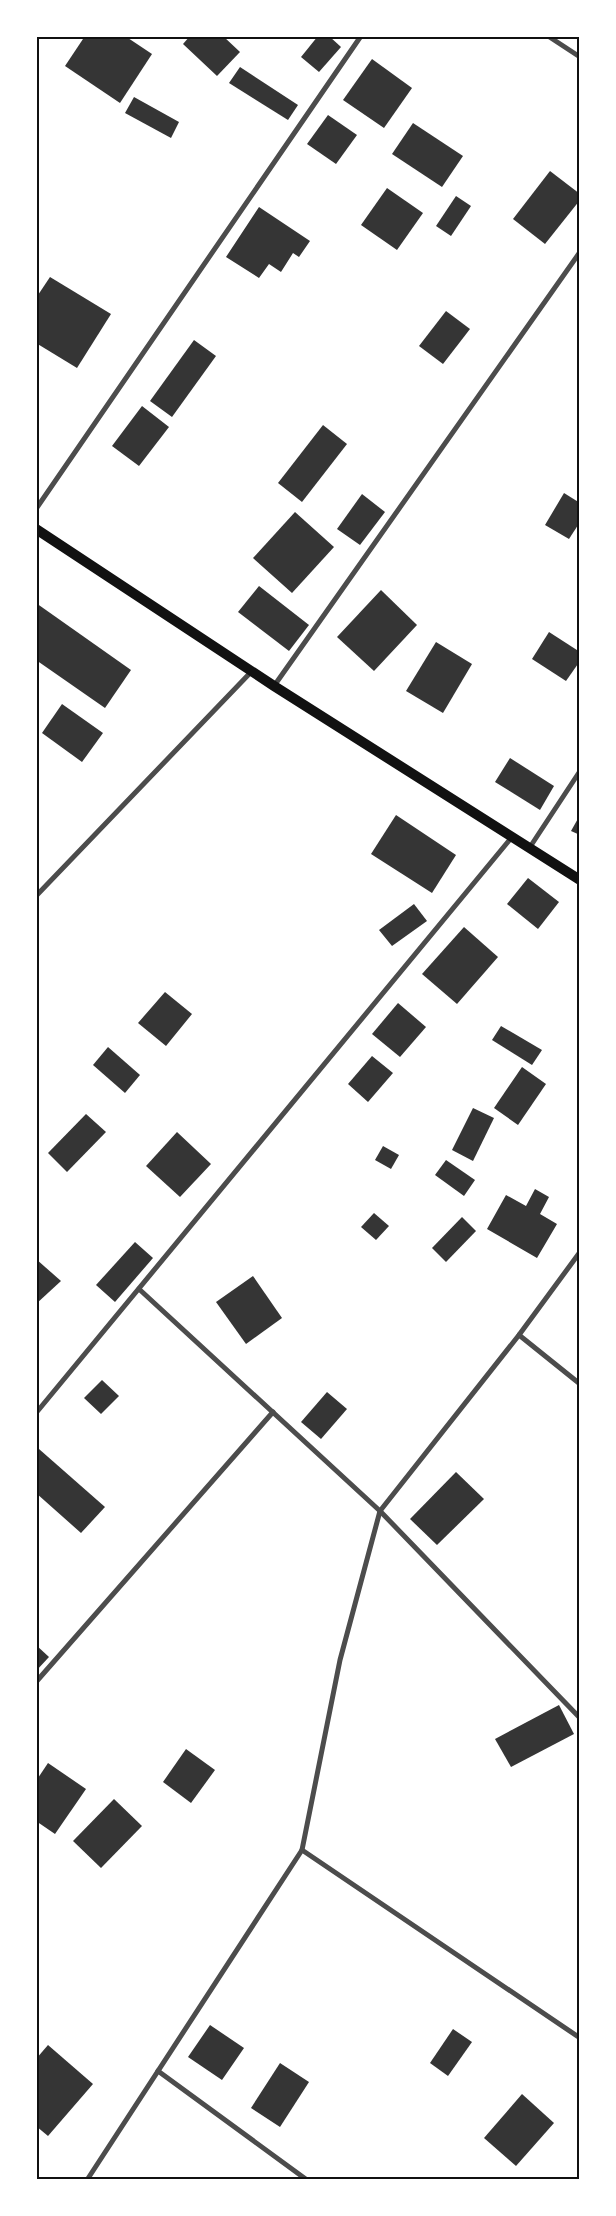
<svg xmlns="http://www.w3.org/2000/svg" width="616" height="2216" viewBox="0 0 616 2216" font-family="'Source Serif 4',serif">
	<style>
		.building { fill: #353535 }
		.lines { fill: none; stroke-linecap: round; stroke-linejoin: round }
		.minor { stroke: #4c4c4c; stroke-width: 5 }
		.secondary { stroke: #111; stroke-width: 10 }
		.neatline { fill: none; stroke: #111; stroke-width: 2 }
	</style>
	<rect width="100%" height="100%" fill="#fff"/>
	<!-- building -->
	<g class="building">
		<polygon points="85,36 125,36 152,54 120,103 65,66"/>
		<polygon points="190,36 223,36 240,52 217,76 183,44"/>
		<polygon points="318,36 329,36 341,47 319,72 301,57"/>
		<polygon points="372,59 412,88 384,128 343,100"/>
		<polygon points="240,67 298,105 288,120 229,83"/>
		<polygon points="134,97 179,122 171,138 125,113"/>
		<polygon points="328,115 357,135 336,164 307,144"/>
		<polygon points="413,123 463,156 442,187 392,154"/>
		<polygon points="550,171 580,194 580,200 545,244 513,219"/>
		<polygon points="387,188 423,213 397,250 361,225"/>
		<polygon points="456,196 471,206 451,236 436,226"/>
		<polygon points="259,207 310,241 299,257 293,253 281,272 269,264 259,278 226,257"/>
		<polygon points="50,277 111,314 77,368 36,343 36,298"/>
		<polygon points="446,311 470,329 443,364 419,346"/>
		<polygon points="194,340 216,356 172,417 150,401"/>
		<polygon points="142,406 169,427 139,466 112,446"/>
		<polygon points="323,425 347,444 302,502 278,483"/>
		<polygon points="564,493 580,503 580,522 569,539 545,525"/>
		<polygon points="362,494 385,512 360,545 337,529"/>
		<polygon points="295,512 334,547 292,593 253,558"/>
		<polygon points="259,586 309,625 289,651 238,612"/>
		<polygon points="381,590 417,625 374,671 337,637"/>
		<polygon points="36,603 131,670 105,708 36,660"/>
		<polygon points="549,632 580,652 580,661 566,681 532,659"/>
		<polygon points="436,642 472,664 443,713 406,691"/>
		<polygon points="62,704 103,733 82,762 42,733"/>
		<polygon points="510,758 554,786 540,810 495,782"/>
		<polygon points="396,815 456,855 432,893 371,854"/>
		<polygon points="580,815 580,835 571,831"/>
		<polygon points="528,878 559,902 538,929 507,904"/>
		<polygon points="414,904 427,921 392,946 379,930"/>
		<polygon points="464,927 498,957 457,1004 422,974"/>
		<polygon points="165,992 192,1014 166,1046 138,1023"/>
		<polygon points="398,1003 426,1027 400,1057 372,1034"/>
		<polygon points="501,1026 542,1050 532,1065 492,1040"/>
		<polygon points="108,1047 140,1075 125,1093 93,1065"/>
		<polygon points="372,1056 393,1073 368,1102 348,1084"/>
		<polygon points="522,1067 546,1084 518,1125 494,1108"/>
		<polygon points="473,1108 494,1118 473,1161 452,1150"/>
		<polygon points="86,1114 106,1132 67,1172 48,1153"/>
		<polygon points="177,1132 211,1164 180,1197 146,1166"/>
		<polygon points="383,1146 399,1155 391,1169 375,1160"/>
		<polygon points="446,1160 475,1180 464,1196 435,1175"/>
		<polygon points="535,1189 549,1197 540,1214 557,1224 537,1258 487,1229 506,1195 526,1206"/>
		<polygon points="374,1213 389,1226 376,1240 361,1227"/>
		<polygon points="462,1217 476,1231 446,1262 432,1248"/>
		<polygon points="135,1242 153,1258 115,1302 96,1285"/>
		<polygon points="36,1259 61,1281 36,1304"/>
		<polygon points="253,1276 282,1318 246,1344 216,1302"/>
		<polygon points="102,1380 119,1396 101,1414 84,1398"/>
		<polygon points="327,1392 347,1409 321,1439 301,1422"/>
		<polygon points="39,1449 105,1507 81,1533 36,1493 36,1452"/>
		<polygon points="456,1472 484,1499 437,1545 410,1519"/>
		<polygon points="36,1645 49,1657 36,1671"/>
		<polygon points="559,1705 574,1734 511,1767 495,1739"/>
		<polygon points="186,1749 215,1770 191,1803 163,1782"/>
		<polygon points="48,1763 86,1789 55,1834 36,1821 36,1781"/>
		<polygon points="114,1799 142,1826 101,1868 73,1841"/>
		<polygon points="210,2025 244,2048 222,2080 188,2057"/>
		<polygon points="453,2029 472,2042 448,2076 430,2063"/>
		<polygon points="48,2045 93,2084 48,2136 36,2126 36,2059"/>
		<polygon points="280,2063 309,2082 280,2127 251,2108"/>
		<polygon points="522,2094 554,2123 516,2166 484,2138"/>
	</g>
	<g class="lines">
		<!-- minor -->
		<g class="minor">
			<polyline points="548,36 580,57"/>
			<polyline points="36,509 361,36"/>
			<polyline points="274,686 580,252"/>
			<polyline points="530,847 580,771"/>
			<polyline points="36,896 252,671"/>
			<polyline points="139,1289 380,1511 580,1718"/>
			<polyline points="519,1335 580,1384"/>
			<polyline points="36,1413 512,837"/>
			<polyline points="36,1682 273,1412"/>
			<polyline points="302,1850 580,2038"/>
			<polyline points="158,2071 307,2180"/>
			<polyline points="87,2180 302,1850 340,1660 380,1511 519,1335 580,1252"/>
		</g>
		<!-- secondary -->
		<polyline class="secondary" points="36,529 274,686 580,880"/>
	</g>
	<!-- border -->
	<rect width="616" height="2216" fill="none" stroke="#ffffff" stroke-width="75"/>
	<rect x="38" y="38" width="540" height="2140" class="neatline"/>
</svg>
